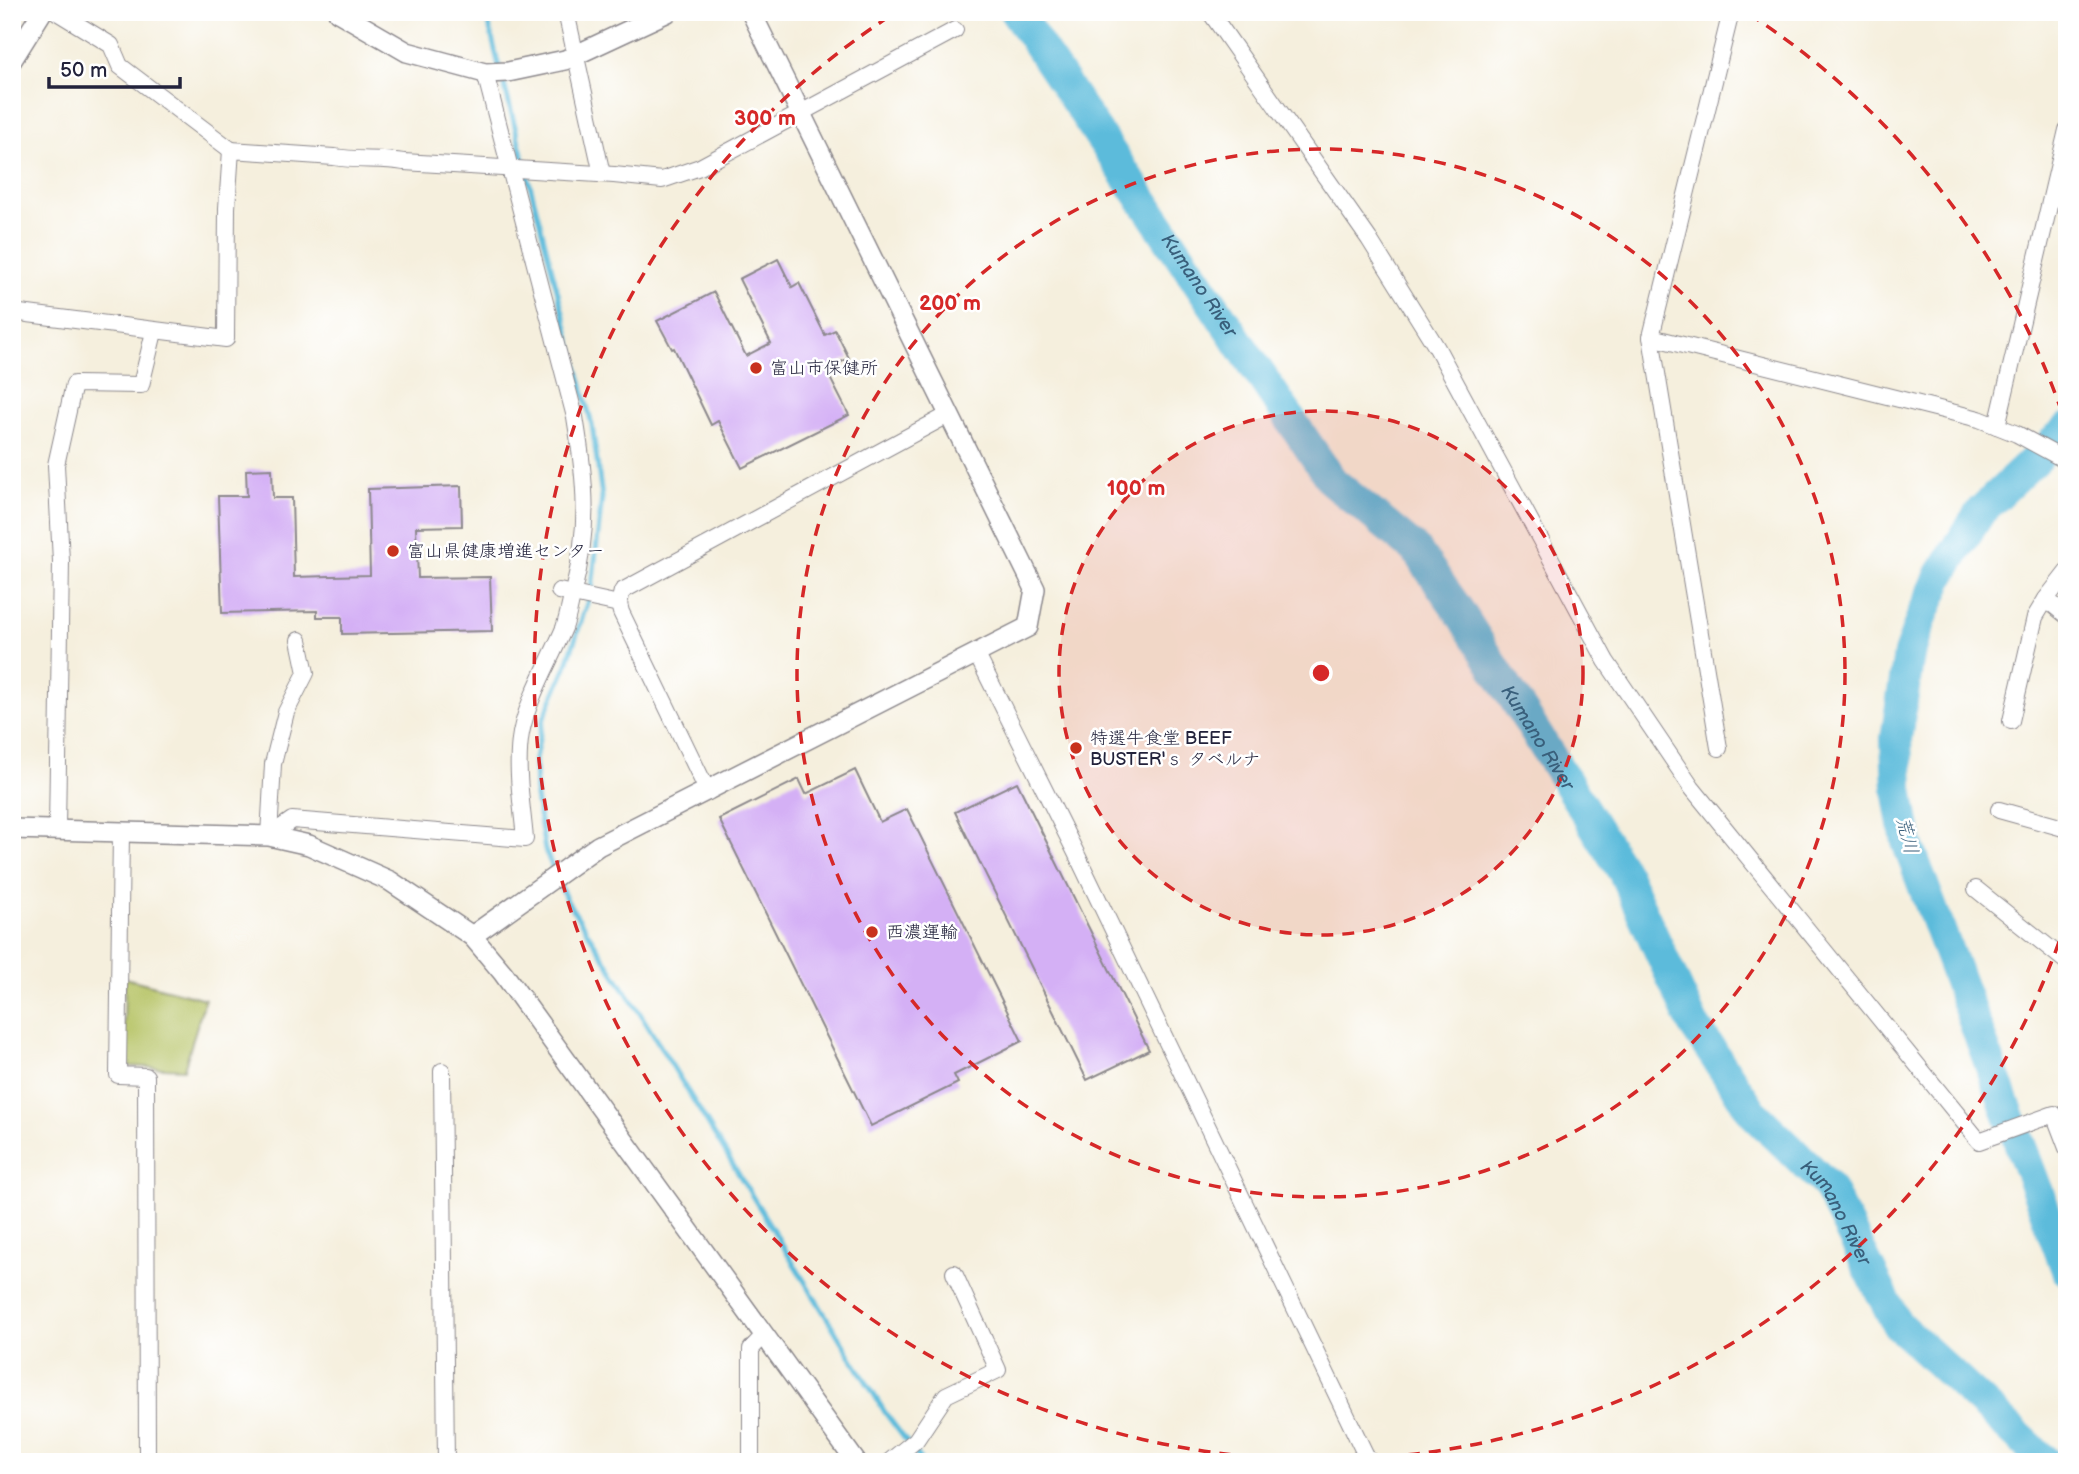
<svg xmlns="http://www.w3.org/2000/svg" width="2079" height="1474" viewBox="0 0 2079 1474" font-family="'Balsamiq Sans','Klee One',sans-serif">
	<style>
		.green { fill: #b5c264; stroke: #6c7250; stroke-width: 2 }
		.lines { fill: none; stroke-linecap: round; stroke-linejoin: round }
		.stream { stroke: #5cbbdb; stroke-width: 5 }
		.river { stroke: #5cbbdb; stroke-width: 32 }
		.building { fill: #d4b0f5 }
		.minor-casing { stroke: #8c888c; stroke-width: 18 }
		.tertiary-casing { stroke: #8c888c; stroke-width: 22 }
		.minor { stroke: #fff; stroke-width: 16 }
		.tertiary { stroke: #fff; stroke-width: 19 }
		.ring { fill: none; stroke: #d62828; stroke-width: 3.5; stroke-dasharray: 12 9 }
		.poi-dot { fill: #c8321e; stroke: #fff; stroke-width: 2.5 }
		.labels { text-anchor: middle; stroke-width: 5; stroke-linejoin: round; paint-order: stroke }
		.poi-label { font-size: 18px; fill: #22223b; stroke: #fff; text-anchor: start }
		.water-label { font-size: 19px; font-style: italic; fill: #395f7b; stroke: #fff }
		.centre { fill: #d62828; stroke: #fff; stroke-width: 3.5 }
		.ring-label { font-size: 21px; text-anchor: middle; font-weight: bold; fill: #d62828; stroke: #fff; stroke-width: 5; stroke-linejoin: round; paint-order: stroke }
	</style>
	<rect width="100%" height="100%" fill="#fff"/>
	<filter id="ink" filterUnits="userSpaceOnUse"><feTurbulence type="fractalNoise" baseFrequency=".0143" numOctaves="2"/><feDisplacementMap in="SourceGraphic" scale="14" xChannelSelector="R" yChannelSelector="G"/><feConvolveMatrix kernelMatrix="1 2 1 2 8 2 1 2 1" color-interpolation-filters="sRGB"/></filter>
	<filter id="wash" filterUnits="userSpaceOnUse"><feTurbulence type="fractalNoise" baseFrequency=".00686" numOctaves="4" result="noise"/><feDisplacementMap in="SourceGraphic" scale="28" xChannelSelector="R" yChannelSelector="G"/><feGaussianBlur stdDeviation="1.57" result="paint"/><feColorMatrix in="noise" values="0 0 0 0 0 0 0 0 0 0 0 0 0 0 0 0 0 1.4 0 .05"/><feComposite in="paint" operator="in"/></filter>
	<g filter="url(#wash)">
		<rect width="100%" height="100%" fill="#f5efdd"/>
		<!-- green -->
		<polygon class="green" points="125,978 205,999 184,1069 123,1066"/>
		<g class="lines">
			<!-- stream -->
			<g class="stream">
				<polyline points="486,12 499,67"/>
				<polyline points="502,76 592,425 602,497 592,588 566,667 543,720 535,759 536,797 545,850 554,871"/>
				<polyline points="558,880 566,899 641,1015 886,1414 922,1462"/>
			</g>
			<!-- river -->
			<g class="river">
				<path id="s1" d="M1016 12 1332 481 1416 550 1459 611 1624 873 1693 1024 1754 1114 1827 1185 1897 1324 2046 1462"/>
				<polyline points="2067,429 1981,511 1941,574 1923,614 1909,654 1896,739 1898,789 1907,842 2067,1270"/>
			</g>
		</g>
		<g id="blocks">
			<!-- building -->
			<g class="building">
				<polygon points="778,259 792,287 799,283 825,335 835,330 849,358 826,370 849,415 742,468 718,421 711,425 674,348 672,349 657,321 714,292 746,356 771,343 739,279"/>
				<polygon points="272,469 273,498 292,498 294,577 370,575 368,489 461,486 462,526 416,527 418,578 490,577 492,631 342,634 342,617 317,617 317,611 222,613 218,496 247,496 246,470"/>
				<polygon points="855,770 880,822 907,809 1022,1041 954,1075 958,1083 871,1126 719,819 799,779 806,794"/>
				<polygon points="1017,782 1149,1050 1087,1080 955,812"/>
			</g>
		</g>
	</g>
	<g filter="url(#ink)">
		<use href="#blocks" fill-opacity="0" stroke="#8c888c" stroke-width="2"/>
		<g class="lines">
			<!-- minor casing -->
			<g class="minor-casing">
				<g id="minor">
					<polyline points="57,12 111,45 120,66 231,150"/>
					<polyline points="566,12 602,174"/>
					<polyline points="1210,12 1369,239 1437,348 1606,661 1692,788 1979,1141 2054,1114 2067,1148"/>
					<path d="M12 312 226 339 227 208 231 150 334 157C357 161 381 158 404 162L614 175 662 180 700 167 955 30"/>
					<polyline points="1651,337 1979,419 2017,434 2063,459 2067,466"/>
					<polyline points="1997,426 2067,130"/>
					<polyline points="2067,572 2046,599 2067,616"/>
					<polyline points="559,591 619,604"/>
					<polyline points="977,655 1075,851 1369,1462"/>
					<polyline points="2011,721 2035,617 2046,599"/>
					<polyline points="1719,748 1651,337 1731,12"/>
					<polyline points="708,792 621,612 619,604 622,591 948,415"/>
					<polyline points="1999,810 2067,829"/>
					<polyline points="57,830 61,561 56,465 74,384 141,385 154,332"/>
					<polyline points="121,832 118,1075 146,1076 147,1462"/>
					<path d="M269 836 292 820 525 839C522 805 515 767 521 733 528 698 550 661 564 628 568 617 570 604 573 592 590 526 586 483 575 417L485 73"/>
					<polyline points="269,836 273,764 286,712 306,673 299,640"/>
					<polyline points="1976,889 2067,962"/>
					<polyline points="442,1071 446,1462"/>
					<polyline points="751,1462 751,1349 765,1334"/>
					<polyline points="889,1462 916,1440 946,1395 998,1370 954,1273"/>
				</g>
			</g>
			<!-- tertiary casing -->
			<g class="tertiary-casing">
				<g id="tertiary">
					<polyline points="338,12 407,52 485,73 508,72 565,60 668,12"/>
					<polyline points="12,60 42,12"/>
					<polyline points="12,829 269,836 309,845 390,881 472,936 503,973 856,1462"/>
					<polyline points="472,936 598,846 1028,627 1035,589 751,12"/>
				</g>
			</g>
			<!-- minor -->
			<use href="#minor" class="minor"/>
			<!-- tertiary -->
			<use href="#tertiary" class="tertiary"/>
		</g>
	</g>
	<!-- distance rings -->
	<circle cx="1321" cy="673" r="262" fill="#d62828" fill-opacity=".12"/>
	<g class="ring">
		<circle cx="1321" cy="673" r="262"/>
		<circle cx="1321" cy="673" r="524"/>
		<path d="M2066 922A786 786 0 1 1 893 14M1749 14A786 786 0 0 1 2066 424"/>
	</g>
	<!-- markers -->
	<g class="poi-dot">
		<circle cx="756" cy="368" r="7"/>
		<circle cx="393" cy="551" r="7"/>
		<circle cx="1076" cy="748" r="7"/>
		<circle cx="872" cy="932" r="7"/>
	</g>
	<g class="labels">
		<!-- poi labels -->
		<g class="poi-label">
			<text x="770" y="374">富山市保健所</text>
			<text x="407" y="557">富山県健康増進センター</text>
			<text x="1090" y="744">特選牛食堂 BEEF<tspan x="1090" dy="21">BUSTER'ｓ タベルナ</tspan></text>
			<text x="886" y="938">西濃運輸</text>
		</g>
		<!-- water labels -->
		<g class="water-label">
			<text dy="7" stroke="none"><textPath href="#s1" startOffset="329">Kumano River</textPath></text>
			<text dy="7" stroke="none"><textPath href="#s1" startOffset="898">Kumano River</textPath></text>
			<text transform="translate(1908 835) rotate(76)" y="7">荒川</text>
			<text dy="7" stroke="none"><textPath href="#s1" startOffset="1463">Kumano River</textPath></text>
		</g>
	</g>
	<circle cx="1321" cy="673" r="10" class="centre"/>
	<g class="ring-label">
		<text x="765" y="125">300 m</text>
		<text x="950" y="310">200 m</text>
		<text x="1136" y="495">100 m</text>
	</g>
	<!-- margin -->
	<rect width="2079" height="1474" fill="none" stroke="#fff" stroke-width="42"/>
	<!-- scale -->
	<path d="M49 77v10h131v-10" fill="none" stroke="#22223b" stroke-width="3.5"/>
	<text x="60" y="77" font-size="21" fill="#22223b" stroke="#ffffff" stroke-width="5" paint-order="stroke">50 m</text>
</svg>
